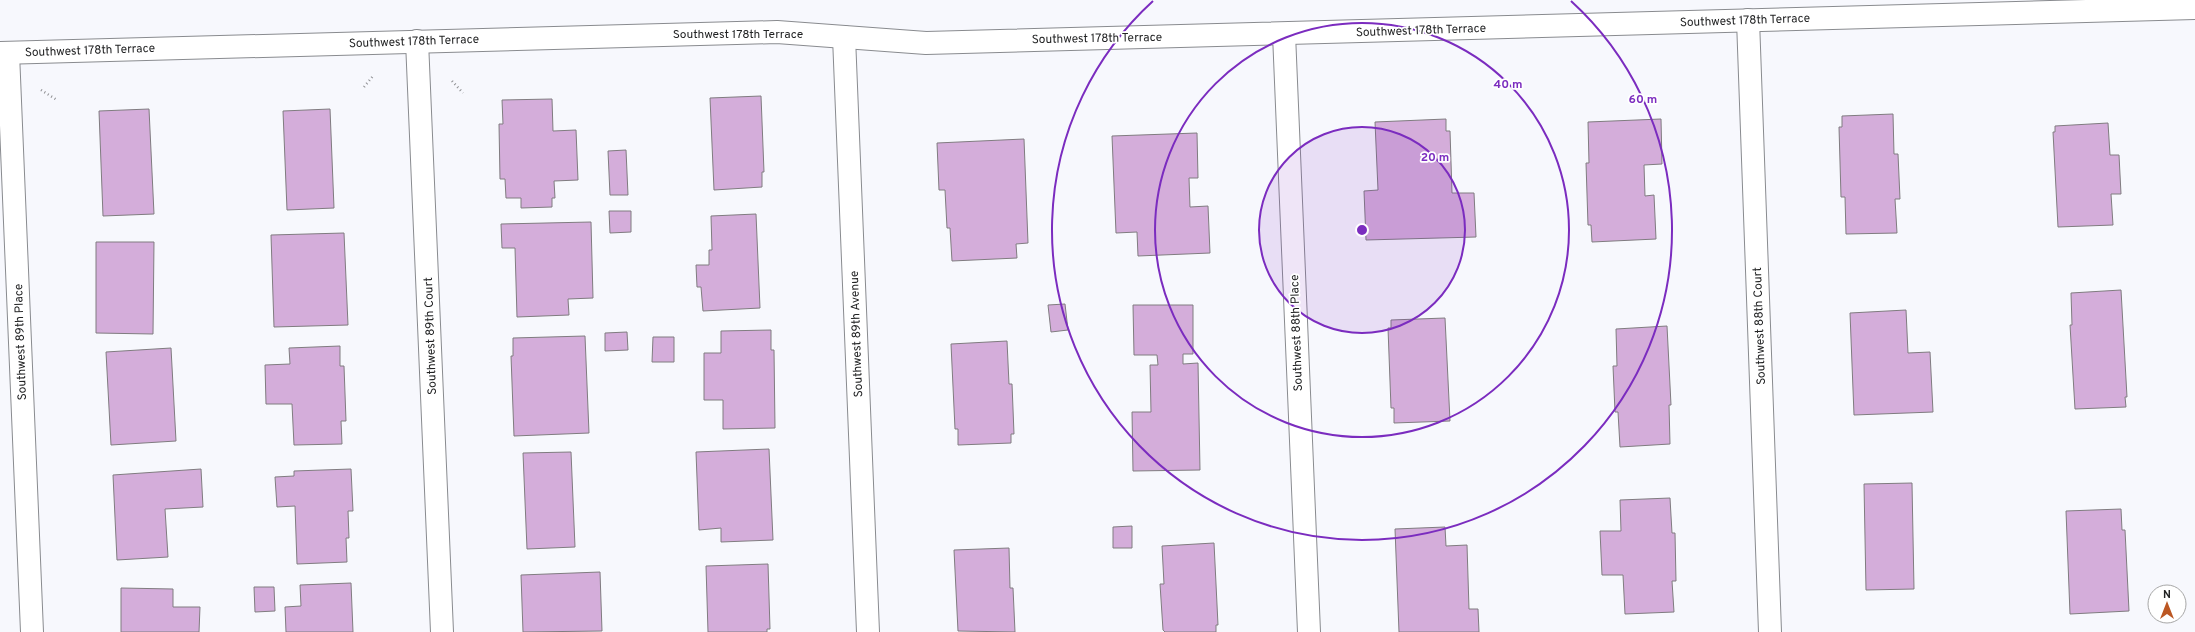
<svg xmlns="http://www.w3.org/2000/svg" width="2195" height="632" viewBox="0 0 2195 632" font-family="Overpass,sans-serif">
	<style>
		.building { fill: #d4adda; stroke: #807c80 }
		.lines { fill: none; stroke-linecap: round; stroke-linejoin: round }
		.minor-casing { stroke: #898b8f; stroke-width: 24 }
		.path { stroke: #8e8f92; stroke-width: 2.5; stroke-dasharray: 1 3; stroke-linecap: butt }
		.minor { stroke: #fff; stroke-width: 22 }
		.ring { fill: none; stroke: #7b2cbf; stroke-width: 2 }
		.labels { text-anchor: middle; stroke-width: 3.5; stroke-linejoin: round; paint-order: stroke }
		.street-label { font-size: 12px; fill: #222324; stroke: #fff }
		.centre { fill: #7b2cbf; stroke: #fff; stroke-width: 2 }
		.ring-label { font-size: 12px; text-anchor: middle; font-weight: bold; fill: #7b2cbf; stroke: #fff; stroke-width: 3.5; stroke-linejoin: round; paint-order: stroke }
	</style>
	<rect width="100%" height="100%" fill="#f7f8fd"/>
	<!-- building -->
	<g class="building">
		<polygon points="761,96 764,172 762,172 762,187 714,190 710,98"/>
		<polygon points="552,99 553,131 576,130 578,180 554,181 555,198 552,198 552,207 521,208 521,198 506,198 505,179 500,179 499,124 503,124 502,100"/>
		<polygon points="149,109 154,214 103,216 99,111"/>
		<polygon points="330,109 334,208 287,210 283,111"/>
		<polygon points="1893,114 1894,154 1898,154 1900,199 1895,199 1897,233 1846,234 1845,197 1841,197 1839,127 1842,127 1842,116"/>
		<polygon points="1446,119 1446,131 1450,131 1452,193 1474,193 1476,237 1366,240 1364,191 1378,190 1375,122"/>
		<polygon points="1661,119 1662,164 1644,165 1645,196 1654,195 1656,239 1592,242 1591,225 1588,225 1586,163 1589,163 1588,122"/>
		<polygon points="2108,123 2110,155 2119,155 2121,194 2111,194 2113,225 2058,227 2053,132 2055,132 2055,126"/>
		<polygon points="1197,133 1198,178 1189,178 1190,207 1208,206 1210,253 1138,256 1137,232 1116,233 1112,136"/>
		<polygon points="1024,139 1028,243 1016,244 1017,258 952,261 950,228 947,228 945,190 939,190 937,143"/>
		<polygon points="626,150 628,195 610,195 608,151"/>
		<polygon points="609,211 631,211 631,232 610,233"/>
		<polygon points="756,214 760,308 703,311 701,287 697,287 696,265 709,265 709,250 712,250 711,216"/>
		<polygon points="591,222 593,298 568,299 569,315 517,317 515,248 502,248 501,224"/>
		<polygon points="344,233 348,325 274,327 271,235"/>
		<polygon points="96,242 154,242 153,334 96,333"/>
		<polygon points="2121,290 2127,397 2125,397 2126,407 2075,409 2070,325 2072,325 2071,293"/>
		<polygon points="1065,304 1068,330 1051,332 1048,305"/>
		<polygon points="1133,305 1193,305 1193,354 1183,354 1183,364 1198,363 1200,470 1133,471 1132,412 1151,412 1150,365 1158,365 1157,355 1134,355"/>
		<polygon points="1906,310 1908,353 1930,352 1933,412 1854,415 1850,313"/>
		<polygon points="1445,318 1450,421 1394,423 1394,408 1391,408 1388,328 1391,328 1391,320"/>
		<polygon points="1667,326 1671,405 1669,405 1670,444 1620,447 1618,412 1615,412 1613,366 1617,366 1616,329"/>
		<polygon points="771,330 771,350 774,350 775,428 723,429 723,400 704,400 704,353 721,353 721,331"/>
		<polygon points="627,332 628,350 605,351 605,333"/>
		<polygon points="585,336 589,433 514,436 511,356 513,356 513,338"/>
		<polygon points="653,337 674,337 674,362 652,362"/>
		<polygon points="1007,341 1009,384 1012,384 1014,434 1011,434 1011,443 958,445 958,429 955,429 951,344"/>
		<polygon points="340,346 340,366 344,366 346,421 341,421 342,444 294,445 292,404 266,404 265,365 290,364 289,348"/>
		<polygon points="171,348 176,441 111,445 106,352"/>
		<polygon points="769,449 773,540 721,542 721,528 699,530 696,452"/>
		<polygon points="571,452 575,547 527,549 523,453"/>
		<polygon points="201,469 203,507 165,509 168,557 117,560 113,475"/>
		<polygon points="351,469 353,511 348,511 349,538 346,538 347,562 297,564 295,506 277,507 275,477 294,476 294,471"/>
		<polygon points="1912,483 1914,589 1866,590 1864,484"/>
		<polygon points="1670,498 1672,533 1675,533 1676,581 1672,581 1674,612 1625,614 1623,575 1602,575 1600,531 1621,531 1620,500"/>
		<polygon points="2121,509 2122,530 2125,530 2129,611 2070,614 2066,511"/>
		<polygon points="1132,526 1132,548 1113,548 1113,527"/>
		<polygon points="1445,527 1446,546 1467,545 1469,609 1478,609 1479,632 1399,632 1395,529"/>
		<polygon points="1214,543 1218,625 1216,625 1216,632 1165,632 1163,630 1160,584 1164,584 1162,546"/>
		<polygon points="1009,548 1010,588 1013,588 1015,632 958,631 954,550"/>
		<polygon points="768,564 770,629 767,629 767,632 708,632 706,566"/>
		<polygon points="600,572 602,631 523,632 521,575"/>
		<polygon points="351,583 353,632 286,632 285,607 301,606 300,585"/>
		<polygon points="254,587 274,587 275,611 255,612"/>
		<polygon points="121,588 173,589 173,607 200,607 199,632 121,632"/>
	</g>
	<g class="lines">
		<!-- minor casing -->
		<g class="minor-casing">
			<g id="minor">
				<polyline points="1748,20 1770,632"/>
				<polyline points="1284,34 1309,632"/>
				<polyline points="844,37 868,632"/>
				<polyline points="417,41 442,632"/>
				<polyline points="0,53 777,32 926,43 2195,8"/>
				<polyline points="8,53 32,632"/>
			</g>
		</g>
		<!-- path -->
		<g class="path">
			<polyline points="452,81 463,93"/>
			<polyline points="364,87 373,76"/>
			<polyline points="41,90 57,100"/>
		</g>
		<!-- minor -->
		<use href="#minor" class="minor"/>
	</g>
	<!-- distance rings -->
	<circle cx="1362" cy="230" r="103" fill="#7b2cbf" fill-opacity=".12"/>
	<g class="ring">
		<circle cx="1362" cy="230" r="103"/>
		<circle cx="1362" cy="230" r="207"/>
		<path d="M1571 1A310 310 0 1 1 1153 1"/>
	</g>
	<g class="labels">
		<!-- street labels -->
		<g class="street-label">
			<text transform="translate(1745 20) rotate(-2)" y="4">Southwest 178th Terrace</text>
			<text transform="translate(1421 30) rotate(-2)" y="4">Southwest 178th Terrace</text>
			<text x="738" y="38">Southwest 178th Terrace</text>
			<text transform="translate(1097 38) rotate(-1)" y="4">Southwest 178th Terrace</text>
			<text transform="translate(414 41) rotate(-2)" y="4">Southwest 178th Terrace</text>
			<text transform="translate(90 50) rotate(-2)" y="4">Southwest 178th Terrace</text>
			<text transform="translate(1759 326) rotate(-92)" y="4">Southwest 88th Court</text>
			<text transform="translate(1296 333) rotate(-92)" y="4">Southwest 88th Place</text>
			<text transform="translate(856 334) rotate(-92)" y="4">Southwest 89th Avenue</text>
			<text transform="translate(430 336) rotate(-92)" y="4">Southwest 89th Court</text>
			<text transform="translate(20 342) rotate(-92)" y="4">Southwest 89th Place</text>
		</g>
	</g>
	<circle cx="1362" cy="230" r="6" class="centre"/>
	<g class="ring-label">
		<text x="1508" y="88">40 m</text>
		<text x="1643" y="103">60 m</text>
		<text x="1435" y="161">20 m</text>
	</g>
	<!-- north arrow -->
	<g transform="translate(2167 604)"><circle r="19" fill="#ffffff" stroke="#a7a7a7"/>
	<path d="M0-3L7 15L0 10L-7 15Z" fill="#bc5723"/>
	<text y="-6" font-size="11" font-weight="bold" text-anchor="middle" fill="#222324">N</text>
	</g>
</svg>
